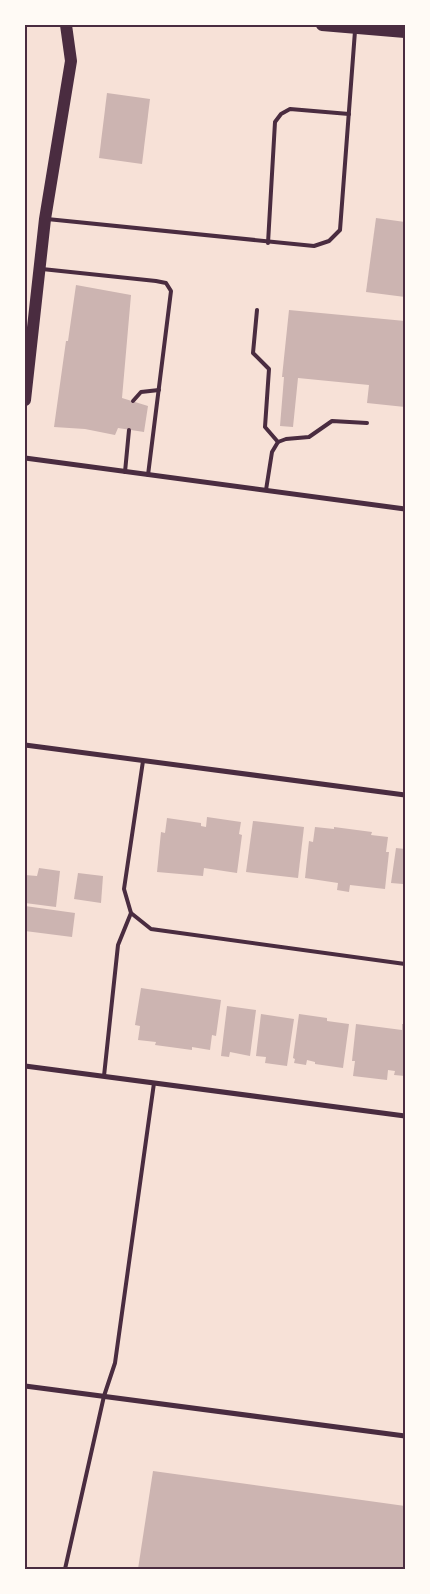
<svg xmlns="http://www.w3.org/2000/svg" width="430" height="1594" viewBox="0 0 430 1594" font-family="Lora,serif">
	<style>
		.building { fill: #ccb4b1 }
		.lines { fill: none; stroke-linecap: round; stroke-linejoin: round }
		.service { stroke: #4a2c40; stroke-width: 4 }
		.minor { stroke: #4a2c40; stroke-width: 5 }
		.primary { stroke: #4a2c40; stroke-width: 12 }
		.neatline { fill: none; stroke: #4a2c40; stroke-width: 2 }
	</style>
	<rect width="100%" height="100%" fill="#f7e1d7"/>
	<!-- building -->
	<g class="building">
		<polygon points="107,93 150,99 142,164 99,158"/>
		<polygon points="376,218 405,222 405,297 366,292"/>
		<polygon points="76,285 131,295 122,398 148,406 144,432 118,428 115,435 85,429 54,427 66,341 68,341"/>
		<polygon points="289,310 405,321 405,407 367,403 369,385 298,378 293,427 280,426 284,377 282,377"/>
		<polygon points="207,817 241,822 239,834 242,835 237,873 204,868 203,876 157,872 161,832 165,833 167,818 201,823 201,826 206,827"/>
		<polygon points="253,821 304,827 298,878 246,872"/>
		<polygon points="315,827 334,829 334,827 372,832 371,835 388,837 386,852 389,852 385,889 350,885 349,892 337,890 338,883 305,878 309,841 313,842"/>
		<polygon points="396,848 405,849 405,891 403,890 403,884 391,883"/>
		<polygon points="39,868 60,871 56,907 25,903 25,875 37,876"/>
		<polygon points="78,873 103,876 101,903 74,899"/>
		<polygon points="25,906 75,913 72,937 25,931"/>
		<polygon points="141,988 221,1000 216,1036 212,1035 210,1050 192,1047 192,1050 155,1045 156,1042 138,1040 140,1026 135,1025"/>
		<polygon points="227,1006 256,1010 250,1056 230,1052 229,1057 221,1056"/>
		<polygon points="261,1014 294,1019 287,1066 265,1063 266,1057 256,1056"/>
		<polygon points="299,1014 327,1018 327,1021 349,1024 343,1068 315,1064 315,1062 307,1060 306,1065 294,1063 295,1059 293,1058"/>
		<polygon points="356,1024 402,1030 402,1024 405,1024 405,1076 394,1075 395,1071 388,1070 387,1080 353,1076 355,1061 352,1061"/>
		<polygon points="153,1471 405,1506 405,1569 138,1569"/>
	</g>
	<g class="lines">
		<!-- service -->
		<g class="service">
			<polyline points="47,219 314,246 329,241 340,230 355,31"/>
			<polyline points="268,243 275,122 281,114 290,109 349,114"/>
			<polyline points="42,269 156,281 166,283 171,291 148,475"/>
			<polyline points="257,310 253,353 269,369 265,427 278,442"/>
			<polyline points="133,401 141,392 159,390"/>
			<polyline points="125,472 129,430"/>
			<polyline points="266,490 272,452 278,442 286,439 309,437 332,421 367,423"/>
			<polyline points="143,761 124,889 131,913 151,929 405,964"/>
			<polyline points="104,1076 118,945 131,913"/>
			<polyline points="65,1569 104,1396 115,1363 154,1083"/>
		</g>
		<!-- minor -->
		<g class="minor">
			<polyline points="25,458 405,509"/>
			<polyline points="25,745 405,795"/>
			<polyline points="25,1066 405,1116"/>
			<polyline points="25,1386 405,1436"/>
		</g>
		<!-- primary -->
		<g class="primary">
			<polyline points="322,25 405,32"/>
			<polyline points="25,400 45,219 71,61 66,25"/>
		</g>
	</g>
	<!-- border -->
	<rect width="430" height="1594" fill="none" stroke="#fffaf5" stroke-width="52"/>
	<rect x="26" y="26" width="378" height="1542" class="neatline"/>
</svg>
